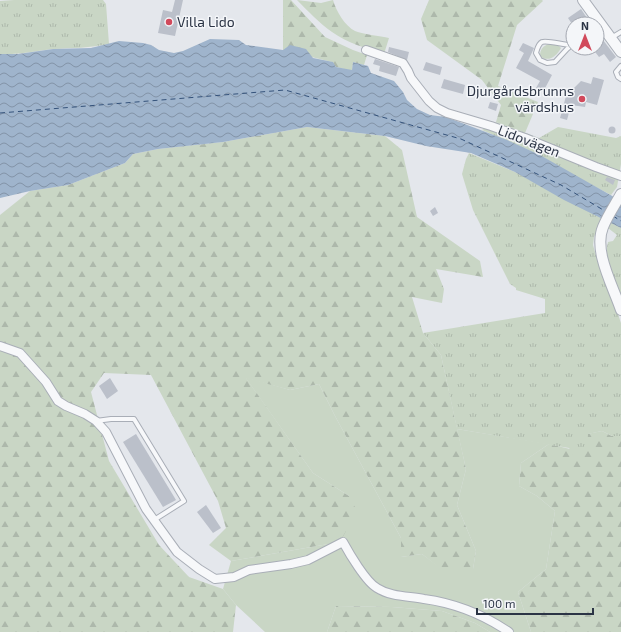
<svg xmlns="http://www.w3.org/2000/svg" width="621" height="632" viewBox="0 0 621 632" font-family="'Exo 2',sans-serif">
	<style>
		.grass { fill: #c9d6c5 }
		.forest { fill: url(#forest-firs) }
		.park { fill: url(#park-tufts) }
		.water { fill: url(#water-waves) }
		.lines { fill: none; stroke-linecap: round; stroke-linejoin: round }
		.ferry { stroke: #34527a; stroke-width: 1; stroke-dasharray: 5 4; stroke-linecap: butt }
		.building { fill: #bbc0ca }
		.service-casing { stroke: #a9aeb7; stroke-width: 6 }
		.minor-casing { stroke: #a9aeb7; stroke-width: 10 }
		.tertiary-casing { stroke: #a9aeb7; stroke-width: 12 }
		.service { stroke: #f7f8fa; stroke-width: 4 }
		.minor { stroke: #f7f8fa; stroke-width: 8 }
		.tertiary { stroke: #f7f8fa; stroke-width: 10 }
		.poi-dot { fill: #d1495b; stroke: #f4f6f9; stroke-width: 1.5 }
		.labels { text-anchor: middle; stroke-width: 3; stroke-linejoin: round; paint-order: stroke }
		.poi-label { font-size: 14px; fill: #2b3445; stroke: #f4f6f9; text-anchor: start }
		.street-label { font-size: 14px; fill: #2b3445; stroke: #f4f6f9 }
	</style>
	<defs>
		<pattern id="forest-firs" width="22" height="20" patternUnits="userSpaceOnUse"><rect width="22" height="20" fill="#c9d6c5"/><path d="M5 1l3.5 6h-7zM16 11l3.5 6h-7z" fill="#adb8ab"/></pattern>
		<pattern id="park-tufts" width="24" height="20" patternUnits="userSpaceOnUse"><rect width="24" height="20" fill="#c9d6c5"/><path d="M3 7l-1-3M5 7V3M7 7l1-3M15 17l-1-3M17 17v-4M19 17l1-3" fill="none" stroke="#adb8ab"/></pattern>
		<pattern id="water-waves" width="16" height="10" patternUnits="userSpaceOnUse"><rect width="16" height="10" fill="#9fb4cc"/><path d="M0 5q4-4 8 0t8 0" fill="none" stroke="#8293a7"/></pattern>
	</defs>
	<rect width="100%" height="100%" fill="#e4e7ec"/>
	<!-- grass -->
	<g class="grass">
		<path d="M549 44 558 45 561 48C557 56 548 63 540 56 540 49 543 46 549 44Z"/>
		<polygon points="245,377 290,390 319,384 335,416 401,538 401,557 422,554 442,569 473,569 476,551 457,505 466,469 457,429 549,444 521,463 519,486 537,496 555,511 546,569 518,592 531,632 490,632 475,623 442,611 392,607 336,606 327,632 265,632 236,605 223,589 231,561 340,542 349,496 313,473"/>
	</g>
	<!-- forest -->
	<g class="forest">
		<polygon points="283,0 291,0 325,37 353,50 367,55 364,65 353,62 352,71 336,67 332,62 283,50"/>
		<path d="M297 0 321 3 333 0C336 11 345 26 355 31 361 34 381 36 389 38L384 54C366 48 347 43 332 32 319 23 308 11 297 0Z"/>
		<polygon points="429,0 542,0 543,1 517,25 498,86 538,102 525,133 496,122 501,105 482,80 427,40 421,19"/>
		<polygon points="307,127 385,136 402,150 417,217 480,261 483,277 436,269 444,289 442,303 412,297 423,333 441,355 466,469 457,505 476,551 473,569 442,570 422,554 401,557 401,538 335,416 319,384 290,390 246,378 313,473 349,496 357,511 340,542 231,561 209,545 226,528 218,501 151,375 104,373 91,392 109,461 159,545 189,577 223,589 236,605 233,632 0,632 0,215 30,191 68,185 125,163 133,154 158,149 223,142"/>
		<polygon points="602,431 612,436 621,436 621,632 531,632 518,592 546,569 555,511 537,496 519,486 521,463 549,444 587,453 587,434"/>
		<polygon points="336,606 392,607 442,611 475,623 490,632 327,632"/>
	</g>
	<!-- park -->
	<g class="park">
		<path d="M14 0H103L106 4 109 44C90 48 72 48 53 49 35 51 18 55 0 54V1Z"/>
		<polygon points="496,122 539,138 558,127 616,138 621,136 621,164 617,187 611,195 571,174 540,155 482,130"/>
		<polygon points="469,153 515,172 603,219 594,237 593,245 599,266 612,297 621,323 621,436 612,436 602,431 588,434 587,453 575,458 569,448 457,429 441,355 423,333 545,313 545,299 516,290 516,288 510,284 473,210 462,174 466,159"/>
		<path d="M610 222 621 228V297C615 280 603 260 608 242L613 241 617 235 608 228Z"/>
	</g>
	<!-- water -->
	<polygon class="water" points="210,39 239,40 246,45 283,50 290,45 306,49 313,58 333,62 336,67 352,70 353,62 368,66 371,73 394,81 403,92 407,100 417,109 430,115 446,117 507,140 540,155 621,201 621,228 564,200 515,172 471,153 426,146 385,136 307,127 223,142 158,149 133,154 125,163 68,185 30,191 0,198 0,54 18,54 53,49 91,48 119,41 143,43 151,45 159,50 174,53 183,51"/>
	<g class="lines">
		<!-- ferry -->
		<g class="ferry">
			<polyline points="0,113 285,90 461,139 561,185 605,211"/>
			<polyline points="613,216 621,221"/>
		</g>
	</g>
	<!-- building -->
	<g class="building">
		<polygon points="175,0 183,0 175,36 158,33 163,10 172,12"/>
		<polygon points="581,9 587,18 578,24 572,24 568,18"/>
		<polygon points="603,40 616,57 610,62 604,54 599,57 592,48 597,48 597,45"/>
		<polygon points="523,43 534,48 528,61 552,75 543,92 536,88 540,81 516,68 524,53 519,50"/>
		<polygon points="389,47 409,52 407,60 388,52"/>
		<polygon points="375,59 399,67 396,76 379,71 380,66 373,64"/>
		<polygon points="426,62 442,67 440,75 423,70"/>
		<polygon points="593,77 604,80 597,105 586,102 585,107 571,105 567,120 560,118 566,96 581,81 591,84"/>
		<polygon points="444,79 465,85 463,94 441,88"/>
		<polygon points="490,102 498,104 496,111 488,108"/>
		<circle cx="612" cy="130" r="3.5"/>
		<polygon points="607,177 615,180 613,185 605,180"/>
		<polygon points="435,207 438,213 433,216 430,211"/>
		<polygon points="110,378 118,391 107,399 99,386"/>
		<polygon points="136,434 176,500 163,507 123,442"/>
		<polygon points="206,505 221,528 213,533 197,512"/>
	</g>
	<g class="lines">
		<!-- service casing -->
		<g class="service-casing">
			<g id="service">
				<polyline points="611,38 621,32"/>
				<path d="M571 45C564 45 547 40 542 42 538 44 537 50 536 53L540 60 547 63 555 62 567 49 573 44"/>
				<polyline points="621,66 616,72 618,77 621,79"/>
				<polyline points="96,421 111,419 134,419 184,501 154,520"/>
			</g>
		</g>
		<!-- minor casing -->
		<g class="minor-casing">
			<g id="minor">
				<polyline points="366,50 403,63 408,71 411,78 429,101 437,108 447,113 491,126 525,138 596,167 621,176"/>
				<path d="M0 346 20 353 46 382 58 401 66 406 85 414 96 421 106 432 146 509 177 552 199 569 215 579 234 577 249 570 291 564 308 560 343 542C349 553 366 582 377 588 391 597 408 596 424 599 454 603 484 615 509 632"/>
			</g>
		</g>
		<!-- tertiary casing -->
		<g class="tertiary-casing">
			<g id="tertiary">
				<polyline points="583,0 621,52"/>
				<path d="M621 194C615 205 608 215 603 227 593 251 613 286 621 310"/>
			</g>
		</g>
		<!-- service -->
		<use href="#service" class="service"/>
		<!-- minor -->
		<use href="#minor" class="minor"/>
		<!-- tertiary -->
		<use href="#tertiary" class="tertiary"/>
	</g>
	<!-- markers -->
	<g class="poi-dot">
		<circle cx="169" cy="22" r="4"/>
		<circle cx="582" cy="99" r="4"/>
	</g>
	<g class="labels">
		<!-- poi labels -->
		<g class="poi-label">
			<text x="177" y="27">Villa Lido</text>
			<text x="574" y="96" text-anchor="end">Djurgårdsbrunns<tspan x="574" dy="16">värdshus</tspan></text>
		</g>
		<!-- street labels -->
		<g class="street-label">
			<text transform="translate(529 141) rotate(21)" y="5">Lidovägen</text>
		</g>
	</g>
	<!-- north arrow -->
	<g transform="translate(585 36)"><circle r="19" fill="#f4f6f9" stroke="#a4a8b1"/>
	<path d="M0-3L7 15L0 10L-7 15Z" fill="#d1495b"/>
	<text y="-6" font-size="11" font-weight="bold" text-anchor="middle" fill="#2b3445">N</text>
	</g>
	<!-- scale -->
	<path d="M477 608v6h116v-6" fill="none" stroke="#2b3445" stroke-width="2"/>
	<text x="483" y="608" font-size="12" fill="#2b3445" stroke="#f4f6f9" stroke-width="3" paint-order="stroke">100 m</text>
</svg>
